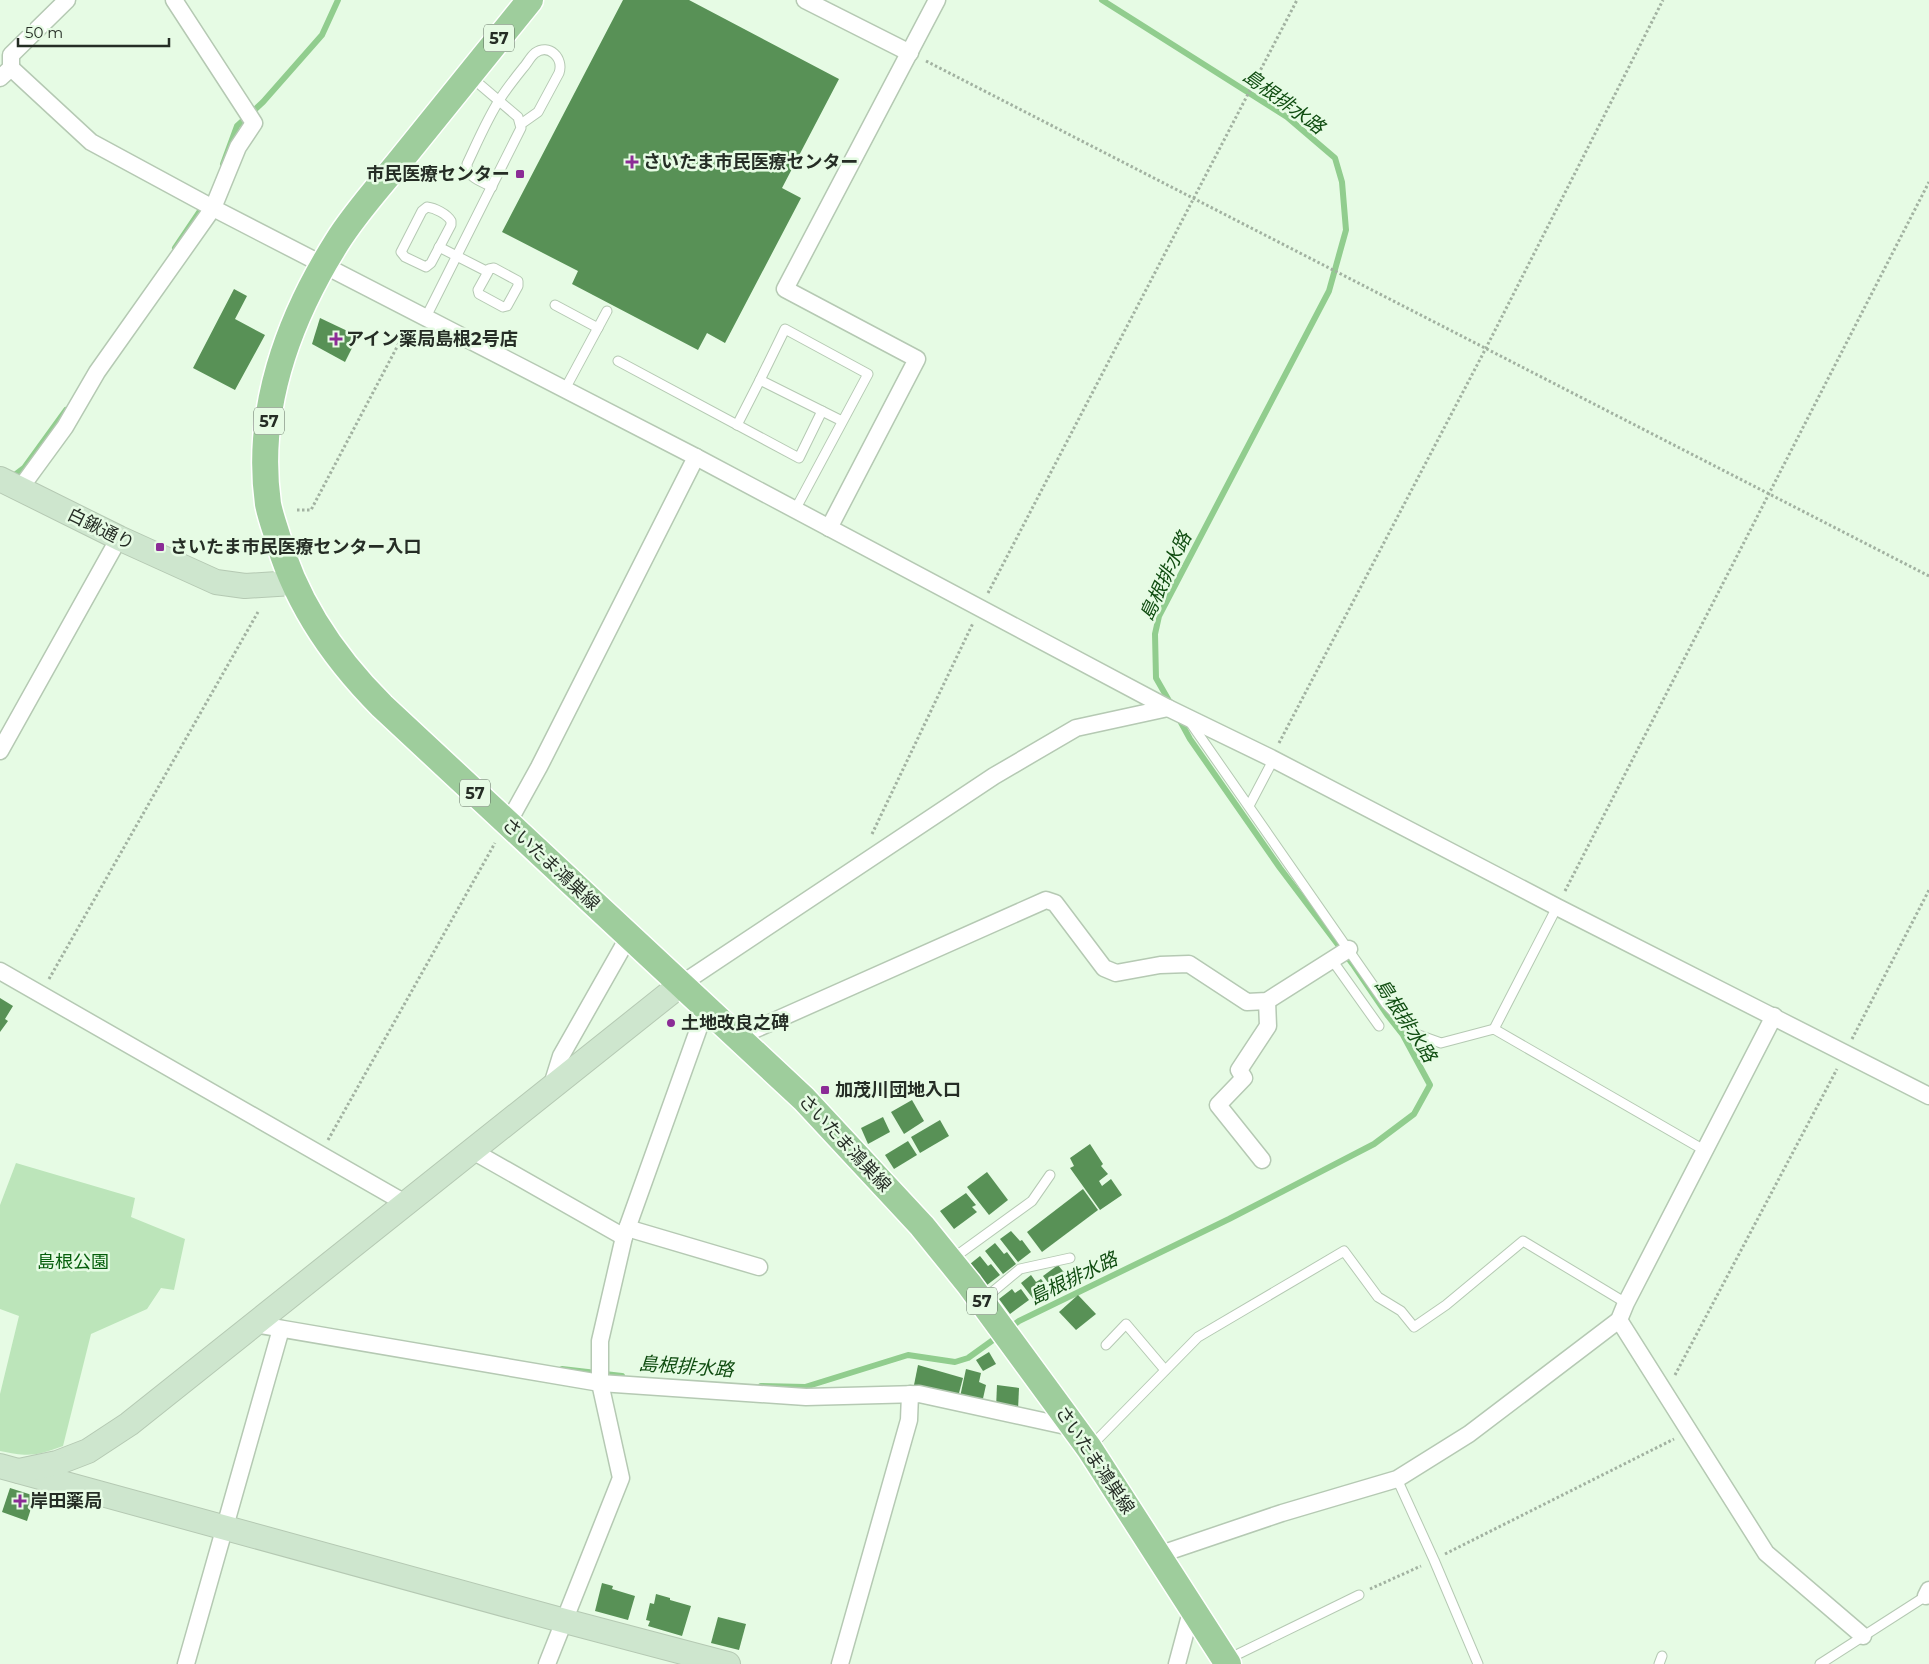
<svg xmlns="http://www.w3.org/2000/svg" width="1929" height="1664" viewBox="0 0 1929 1664" font-family="Montserrat,'Noto Sans JP',sans-serif">
	<style>
		.green { fill: #bce5ba }
		.lines { fill: none; stroke-linecap: round; stroke-linejoin: round }
		.stream { stroke: #91cd8e; stroke-width: 6 }
		.building { fill: #589156 }
		.lane-casing { stroke: #b5c9b3; stroke-width: 11 }
		.street-casing { stroke: #b5c9b3; stroke-width: 19 }
		.secondary-casing { stroke: #b5c9b3; stroke-width: 26 }
		.primary-casing { stroke: #fff; stroke-width: 29 }
		.path { stroke: #a2b2a1; stroke-width: 3; stroke-dasharray: 2.5 2.5; stroke-linecap: butt }
		.lane { stroke: #fff; stroke-width: 9 }
		.street { stroke: #fff; stroke-width: 16 }
		.secondary { stroke: #cee6ce; stroke-width: 24 }
		.primary { stroke: #9ecd9c; stroke-width: 26 }
		.poi-dot { fill: #8b2c96; stroke: #e6fbe4; stroke-width: 2 }
		.labels { text-anchor: middle; stroke-width: 5; stroke-linejoin: round; paint-order: stroke }
		.shield { fill: #e6fbe4; stroke: #5f6b5e; stroke-width: 1 }
		.shield-label { font-size: 16px; font-weight: bold; fill: #252d25 }
		.poi-label { font-size: 18px; font-weight: bold; fill: #252d25; stroke: #e6fbe4; text-anchor: start }
		.street-label { font-size: 18px; fill: #252d25; stroke: #e6fbe4 }
		.park-label { font-size: 18px; fill: #055e0b; stroke: #e6fbe4 }
		.water-label { font-size: 19px; font-style: italic; fill: #104d11; stroke: #e6fbe4 }
	</style>
	<rect width="100%" height="100%" fill="#e6fbe4"/>
	<!-- green -->
	<path class="green" d="M16 1163 135 1198 131 1217 185 1239 174 1290 161 1288 147 1309 91 1334 63 1446C37 1456 28 1457 0 1451V1394L19 1316 0 1309V1205Z"/>
	<g class="lines">
		<!-- stream -->
		<g class="stream">
			<polyline points="1102,0 1287,117 1335,158 1342,182 1346,230 1329,291 1159,616 1155,634 1156,678 1172,706"/>
			<polyline points="223,164 237,126 263,102 322,35 338,0"/>
			<polyline points="175,248 204,205"/>
			<polyline points="11,478 24,468 66,410"/>
			<polyline points="1008,1329 1019,1321 1229,1219 1374,1144 1414,1114 1430,1085 1403,1035 1388,1016 1354,966 1280,868 1190,739 1178,717"/>
			<polyline points="562,1369 622,1376"/>
			<polyline points="761,1386 805,1387 908,1355 955,1362 968,1358 1000,1335"/>
		</g>
	</g>
	<!-- building -->
	<g class="building">
		<polygon points="623,0 689,0 839,79 782,188 801,198 725,343 707,333 698,350 572,284 578,271 502,232"/>
		<polygon points="234,289 247,296 235,319 265,335 235,390 193,368"/>
		<polygon points="320,318 358,336 345,362 312,344"/>
		<polygon points="0,998 13,1006 5,1019 8,1021 0,1032"/>
		<polygon points="912,1100 924,1121 904,1134 891,1112"/>
		<polygon points="883,1117 890,1132 868,1144 861,1128"/>
		<polygon points="940,1120 949,1136 920,1153 911,1137"/>
		<polygon points="908,1141 917,1155 894,1169 885,1155"/>
		<polygon points="1090,1144 1103,1164 1101,1166 1108,1174 1099,1181 1102,1186 1111,1179 1122,1195 1100,1210 1070,1168 1074,1166 1070,1158"/>
		<polygon points="987,1172 1008,1200 989,1215 967,1187"/>
		<polygon points="1083,1189 1098,1210 1042,1252 1027,1232"/>
		<polygon points="966,1193 976,1205 972,1207 977,1212 954,1229 940,1211"/>
		<polygon points="1011,1231 1020,1241 1022,1240 1031,1252 1018,1262 1000,1239"/>
		<polygon points="995,1243 1004,1254 1007,1252 1016,1264 1003,1274 985,1251"/>
		<polygon points="980,1256 988,1266 991,1264 1000,1275 987,1285 970,1264"/>
		<polygon points="1058,1265 1067,1276 1052,1288 1043,1276"/>
		<polygon points="1031,1275 1036,1282 1041,1279 1050,1290 1035,1301 1021,1283"/>
		<polygon points="1012,1289 1015,1293 1021,1289 1029,1300 1010,1314 999,1299"/>
		<polygon points="1078,1295 1096,1314 1076,1330 1059,1312"/>
		<polygon points="989,1352 996,1364 983,1371 976,1360"/>
		<polygon points="918,1365 963,1378 958,1397 914,1385"/>
		<polygon points="966,1369 981,1373 979,1382 986,1385 982,1403 960,1397"/>
		<polygon points="997,1385 1019,1388 1018,1410 996,1408"/>
		<polygon points="10,1488 35,1496 27,1521 2,1512"/>
		<polygon points="602,1583 613,1586 612,1589 635,1596 628,1620 595,1611"/>
		<polygon points="656,1594 670,1598 670,1600 691,1606 682,1636 648,1626 650,1621 646,1620 650,1603 654,1604"/>
		<polygon points="718,1617 746,1624 739,1650 711,1643"/>
	</g>
	<g class="lines">
		<!-- lane casing -->
		<g class="lane-casing">
			<g id="lane">
				<path d="M492 187C481 181 467 178 467 164 477 143 487 119 500 99 507 88 515 78 523 68 527 64 530 57 535 53 549 43 564 58 559 73L538 112 521 124"/>
				<path d="M427 207C435 208 447 214 451 221V225L431 263 426 267 405 257 401 252 422 211Z"/>
				<polyline points="439,247 488,272 489,269 494,268 518,281 518,286 507,306 503,307 479,294 478,290 488,272"/>
				<polyline points="555,305 598,328"/>
				<polyline points="426,317 521,128 518,117 471,77"/>
				<polyline points="618,361 799,458 822,411"/>
				<polyline points="565,389 607,311"/>
				<polyline points="737,425 760,380"/>
				<polyline points="795,510 868,374 785,329 760,380 842,421"/>
				<polyline points="1190,722 1386,1004 1413,1033 1441,1043 1494,1029 1704,1150"/>
				<polyline points="1249,806 1270,766 1271,758"/>
				<polyline points="1332,960 1379,1026"/>
				<polyline points="1494,1029 1557,907"/>
				<polyline points="952,1259 1032,1201 1050,1175"/>
				<polyline points="984,1299 1020,1269 1070,1258"/>
				<polyline points="1106,1345 1126,1324 1165,1370"/>
				<polyline points="1090,1447 1198,1337 1344,1251 1378,1297 1401,1311 1414,1327 1446,1305 1523,1241 1626,1303"/>
				<polyline points="1397,1479 1434,1560 1478,1664"/>
				<polyline points="1228,1659 1359,1595"/>
				<polyline points="1659,1664 1662,1656"/>
				<polyline points="1820,1664 1926,1596 1929,1598"/>
			</g>
		</g>
		<!-- street casing -->
		<g class="street-casing">
			<g id="street">
				<polyline points="805,0 910,53"/>
				<polyline points="11,68 91,142 213,208 696,457 1168,708 1271,758 1557,907 1929,1096"/>
				<polyline points="0,78 11,68 11,55 67,0"/>
				<polyline points="19,490 65,427 97,372 213,208 238,147 254,123 174,0"/>
				<polyline points="829,528 917,359 785,289 937,0"/>
				<polyline points="0,751 119,538"/>
				<polyline points="508,823 539,767 696,457"/>
				<polyline points="0,971 405,1203"/>
				<polyline points="680,985 994,776 1076,728 1168,708"/>
				<polyline points="738,1037 1046,900 1055,903 1104,968 1116,973 1160,965 1189,964 1247,1002 1267,1001 1349,949"/>
				<polyline points="551,1088 561,1056 629,936"/>
				<polyline points="471,1150 624,1237"/>
				<polyline points="1262,1160 1218,1105 1244,1078 1239,1070 1268,1026 1267,1001"/>
				<polyline points="627,1228 759,1267"/>
				<polyline points="1619,1320 1766,1553 1863,1636"/>
				<polyline points="254,1324 600,1383 806,1397 919,1394 1075,1428"/>
				<polyline points="1158,1555 1282,1513 1397,1479 1469,1434 1619,1320 1626,1303 1774,1016"/>
				<polyline points="1926,1596 1929,1590"/>
				<polyline points="186,1664 281,1329"/>
				<polyline points="547,1664 621,1478 600,1383 600,1341 624,1237 706,1008"/>
				<polyline points="840,1664 909,1420 910,1394"/>
				<polyline points="1177,1664 1192,1608"/>
			</g>
		</g>
		<!-- secondary casing -->
		<g class="secondary-casing">
			<g id="secondary">
				<polyline points="0,479 119,538 216,582 245,586 293,583"/>
				<polyline points="0,1466 565,1621 728,1664"/>
				<polyline points="19,1471 57,1463 88,1451 129,1424 680,985"/>
			</g>
		</g>
		<!-- primary casing -->
		<g class="primary-casing">
			<path id="primary" d="M530 0C487 54 443 107 400 161 379 187 355 213 337 242 288 320 255 411 268 504 270 514 273 523 276 532 294 600 333 657 382 706L804 1099 922 1226 969 1284 1089 1448 1228 1664"/>
		</g>
		<!-- path -->
		<g class="path">
			<polyline points="926,61 1929,576"/>
			<polyline points="297,510 311,510 407,328"/>
			<polyline points="988,593 1297,0"/>
			<polyline points="1279,743 1486,348 1663,0"/>
			<polyline points="872,834 973,623"/>
			<polyline points="1565,891 1929,182"/>
			<polyline points="49,979 258,612"/>
			<polyline points="1852,1039 1929,890"/>
			<polyline points="328,1140 495,843"/>
			<polyline points="1675,1375 1837,1069"/>
			<polyline points="1445,1554 1674,1439"/>
			<polyline points="1370,1589 1421,1566"/>
		</g>
		<!-- lane -->
		<use href="#lane" class="lane"/>
		<!-- street -->
		<use href="#street" class="street"/>
		<!-- secondary -->
		<use href="#secondary" class="secondary"/>
		<!-- primary -->
		<use href="#primary" class="primary"/>
	</g>
	<!-- markers -->
	<g class="poi-dot">
		<path d="M629.5 154.5h5v5h5v5h-5v5h-5v-5h-5v-5h5z"/>
		<rect x="515" y="169" width="10" height="10" rx="2.5"/>
		<path d="M333.5 331.5h5v5h5v5h-5v5h-5v-5h-5v-5h5z"/>
		<rect x="155" y="542" width="10" height="10" rx="2.5"/>
		<circle cx="671" cy="1023" r="5"/>
		<rect x="820" y="1085" width="10" height="10" rx="2.5"/>
		<path d="M17.5 1493.5h5v5h5v5h-5v5h-5v-5h-5v-5h5z"/>
	</g>
	<g class="labels">
		<!-- shield labels -->
		<g class="shield">
			<rect x="484" y="24.5" width="30" height="27" rx="4"/>
			<rect x="254" y="407.5" width="30" height="27" rx="4"/>
			<rect x="460" y="779.5" width="30" height="27" rx="4"/>
			<rect x="967" y="1287.5" width="30" height="27" rx="4"/>
		</g>
		<g class="shield-label">
			<text x="499" y="44">57</text>
			<text x="269" y="427">57</text>
			<text x="475" y="799">57</text>
			<text x="982" y="1307">57</text>
		</g>
		<!-- poi labels -->
		<g class="poi-label">
			<text x="643" y="168">さいたま市民医療センター</text>
			<text x="510" y="180" text-anchor="end">市民医療センター</text>
			<text x="346" y="345">アイン薬局島根2号店</text>
			<text x="170" y="553">さいたま市民医療センター入口</text>
			<text x="681" y="1029">土地改良之碑</text>
			<text x="835" y="1096">加茂川団地入口</text>
			<text x="30" y="1507">岸田薬局</text>
		</g>
		<!-- street labels -->
		<g class="street-label">
			<text transform="translate(101 529) rotate(26)" y="6">白鍬通り</text>
			<text transform="translate(551 864) rotate(43)" y="6">さいたま鴻巣線</text>
			<text transform="translate(845 1143) rotate(47)" y="6">さいたま鴻巣線</text>
			<text transform="translate(1095 1460) rotate(56)" y="6">さいたま鴻巣線</text>
		</g>
		<!-- park labels -->
		<g class="park-label">
			<text x="73" y="1268">島根公園</text>
		</g>
		<!-- water labels -->
		<g class="water-label">
			<text transform="translate(1284 101) rotate(36)" y="7">島根排水路</text>
			<text transform="translate(1165 576) rotate(-65)" y="7">島根排水路</text>
			<text transform="translate(1406 1020) rotate(57)" y="7">島根排水路</text>
			<text transform="translate(1073 1278) rotate(-26)" y="7">島根排水路</text>
			<text transform="translate(686 1366) rotate(4)" y="7">島根排水路</text>
		</g>
	</g>
	<!-- scale -->
	<path d="M18 38v8h151v-8" fill="none" stroke="#252d25" stroke-width="2.5"/>
	<text x="25" y="38" font-size="15" fill="#252d25" stroke="#e6fbe4" stroke-width="4" paint-order="stroke">50 m</text>
</svg>
